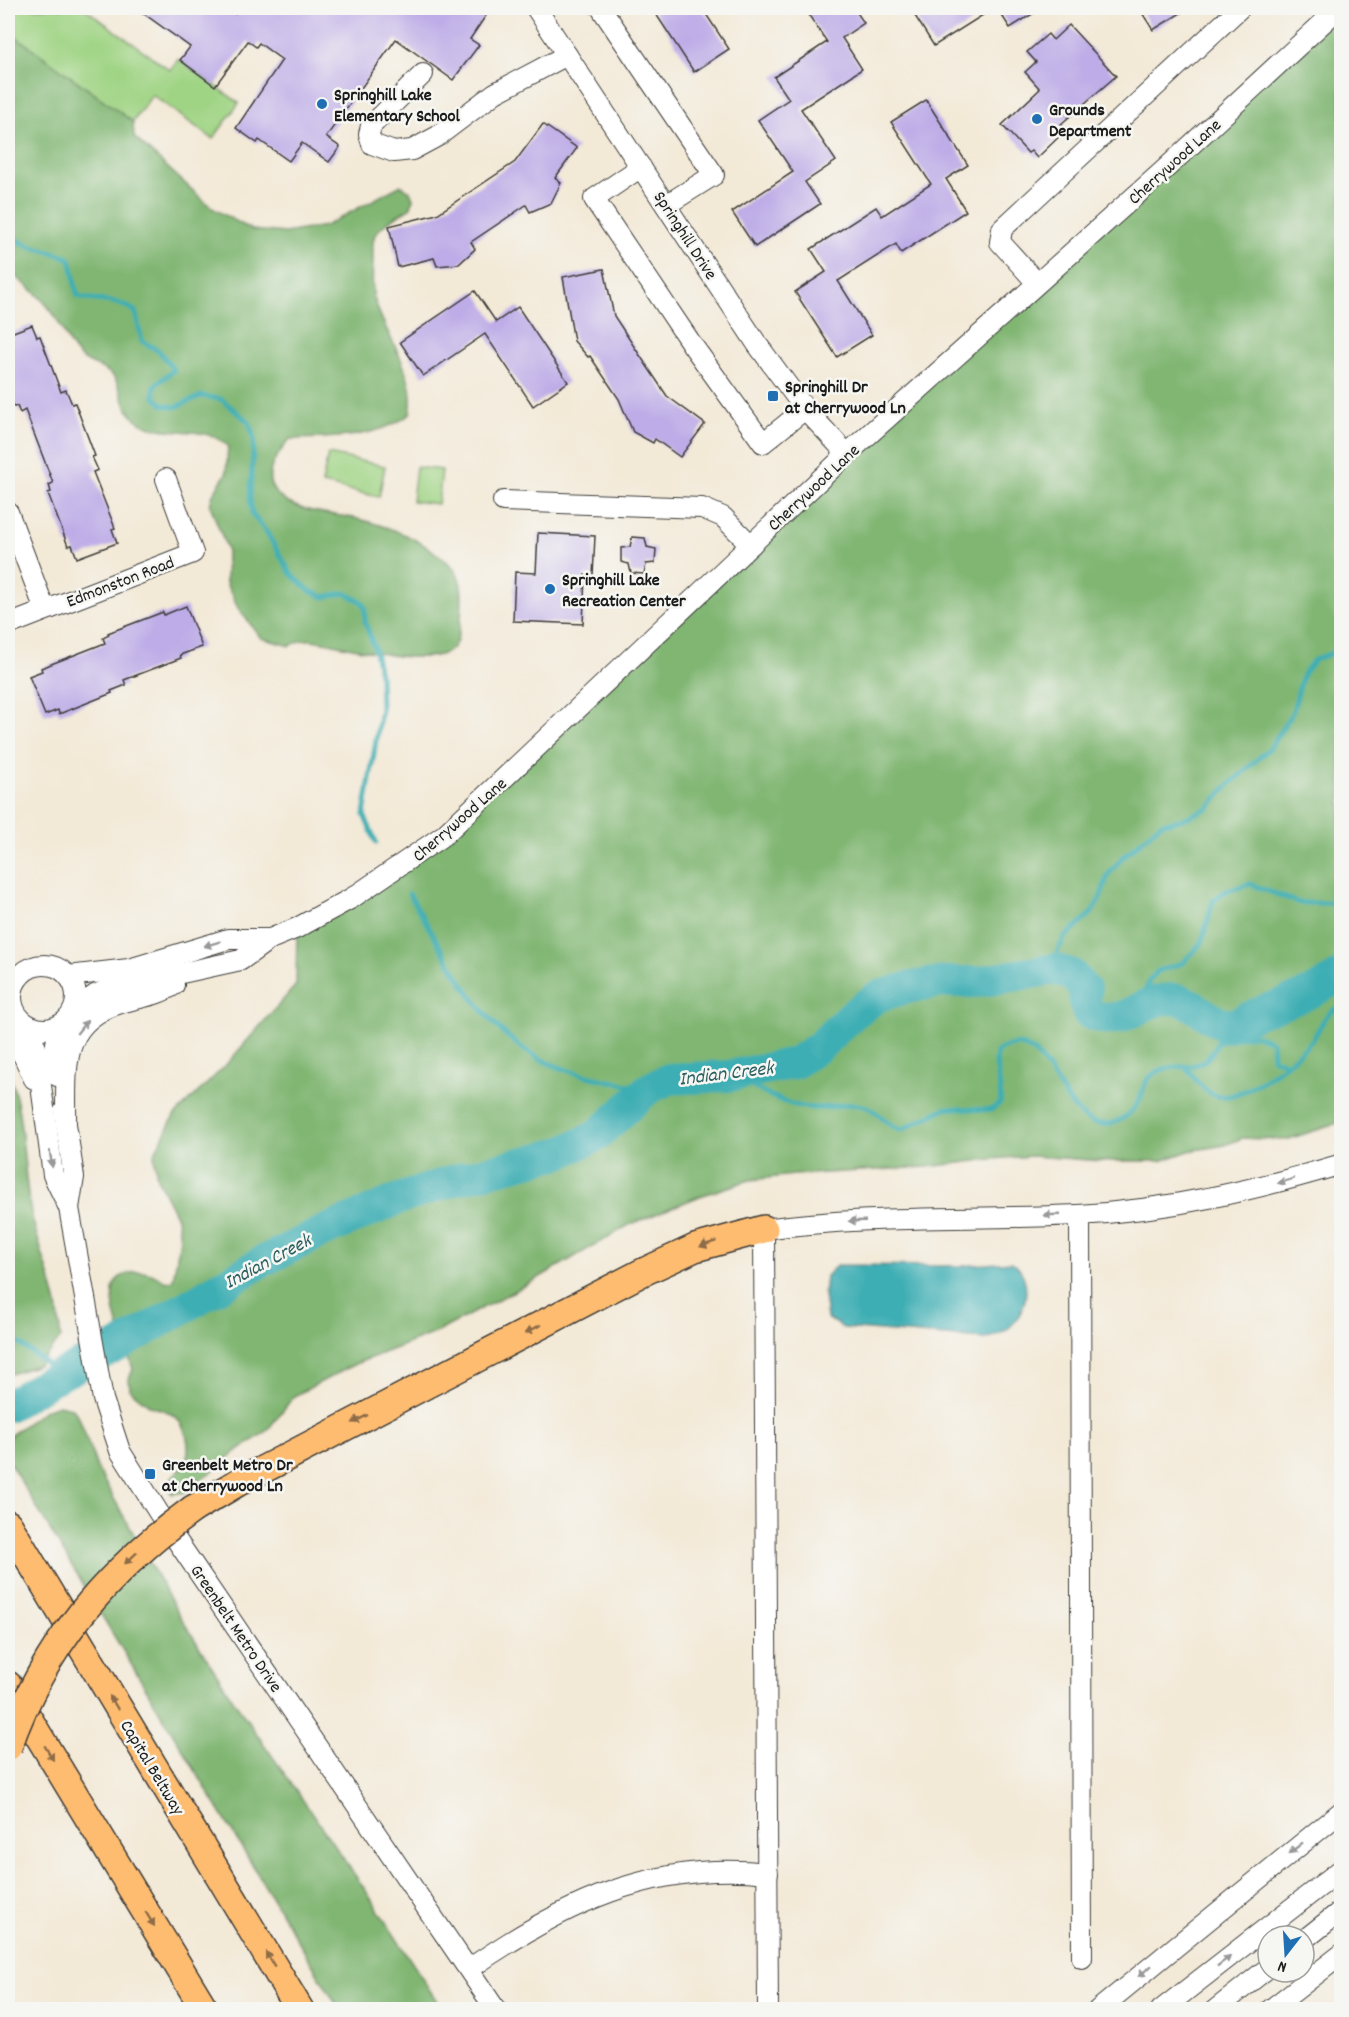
<svg xmlns="http://www.w3.org/2000/svg" width="1349" height="2017" viewBox="0 0 1349 2017" font-family="Dekko,sans-serif">
	<style>
		.green { fill: #a0d485; stroke: #5e7850; stroke-width: 1.5 }
		.forest { fill: #80b672; stroke: #4e6947; stroke-width: 1.5 }
		.water { fill: #3caeb4; stroke: #2c6568; stroke-width: 1.5 }
		.lines { fill: none; stroke-linecap: round; stroke-linejoin: round }
		.stream { stroke: #3caeb4; stroke-width: 5 }
		.river { stroke: #3caeb4; stroke-width: 32 }
		.building { fill: #bdace7 }
		.minor-casing { stroke: #3c3b38; stroke-width: 22 }
		.highway-casing { stroke: #3c3b38; stroke-width: 30 }
		.minor { stroke: #fff; stroke-width: 20 }
		.highway { stroke: #febc70; stroke-width: 27 }
		.highway-bridge-casing { stroke: #3c3b38; stroke-width: 30; stroke-linecap: butt }
		.highway-bridge { stroke: #febc70; stroke-width: 27 }
		.oneway { fill: #999 }
		.oneway2 { fill: #8d6c46 }
		.poi-dot { fill: #1f6fb2; stroke: #f6f6f2; stroke-width: 2 }
		.labels { text-anchor: middle; stroke-width: 5; stroke-linejoin: round; paint-order: stroke }
		.poi-label { font-size: 18px; font-weight: bold; fill: #1c1c1c; stroke: #f6f6f2; text-anchor: start }
		.street-label { font-size: 18px; fill: #1c1c1c; stroke: #f6f6f2 }
		.water-label { font-size: 20px; font-style: italic; fill: #2a5e60; stroke: #f6f6f2 }
	</style>
	<rect width="100%" height="100%" fill="#f6f6f2"/>
	<filter id="ink" filterUnits="userSpaceOnUse"><feTurbulence type="fractalNoise" baseFrequency=".0167" numOctaves="2"/><feDisplacementMap in="SourceGraphic" scale="12" xChannelSelector="R" yChannelSelector="G"/><feConvolveMatrix kernelMatrix="1 2 1 2 8 2 1 2 1" color-interpolation-filters="sRGB"/></filter>
	<filter id="wash" filterUnits="userSpaceOnUse"><feTurbulence type="fractalNoise" baseFrequency=".008" numOctaves="4" result="noise"/><feDisplacementMap in="SourceGraphic" scale="24" xChannelSelector="R" yChannelSelector="G"/><feGaussianBlur stdDeviation="1.35" result="paint"/><feColorMatrix in="noise" values="0 0 0 0 0 0 0 0 0 0 0 0 0 0 0 0 0 1.4 0 .05"/><feComposite in="paint" operator="in"/></filter>
	<g filter="url(#wash)">
		<rect width="100%" height="100%" fill="#f3e9d7"/>
		<!-- green -->
		<g class="green">
			<polygon points="8,8 84,8 170,70 178,59 239,103 213,139 152,95 133,122 8,31"/>
			<polygon points="328,454 385,466 379,497 322,484"/>
			<polygon points="416,467 442,470 438,504 412,501"/>
		</g>
		<!-- forest -->
		<g class="forest">
			<path d="M1341 8V1122L1286 1140 1243 1138 1225 1145 1189 1151 1161 1161H1103L1032 1156 992 1159 927 1167 793 1175 750 1180 700 1196 629 1225 535 1280 437 1332 355 1364 294 1396 266 1432 241 1448 186 1492 172 1494 167 1486C170 1476 178 1473 184 1464 193 1448 186 1423 171 1414 164 1409 155 1409 149 1405 142 1400 136 1395 130 1390L129 1379 133 1369C127 1350 106 1301 115 1283 118 1276 125 1275 131 1273 143 1269 156 1275 166 1282L173 1280 180 1239 177 1218 157 1178 154 1154 174 1116 224 1067 296 985 297 928 394 872Z"/>
			<path d="M8 31 133 122 134 137 212 208 252 230 285 233 325 226 401 185 410 191 413 198 411 207C399 215 383 223 375 235 372 241 373 250 373 257 373 270 371 286 374 298 385 337 418 373 410 414 378 439 330 438 290 439 278 454 259 476 277 494 294 513 331 513 354 518 384 525 413 535 437 554 446 560 457 570 460 581 464 598 461 624 457 640 447 678 338 642 311 640 303 639 297 642 290 646L261 638 238 608 226 583 227 549 210 505 213 494 226 474 228 446C203 422 161 439 137 420 121 408 123 388 113 376 102 365 88 366 78 355 66 343 62 325 52 312 40 295 24 283 8 271Z"/>
			<path d="M8 1071C25 1111 22 1170 31 1212 37 1241 48 1268 55 1297 59 1310 59 1325 61 1338L38 1365 8 1375Z"/>
			<polygon points="58,1405 72,1408 79,1417 98,1470 178,1613 234,1701 364,1888 442,2009 339,2009 8,1460 8,1437 45,1410"/>
		</g>
		<!-- water -->
		<path class="water" d="M1012 1262C1035 1278 1027 1315 1006 1330 1000 1335 992 1337 984 1339L843 1328 827 1318 824 1295 826 1276 837 1265 958 1266Z"/>
		<g class="lines">
			<!-- stream -->
			<g class="stream">
				<path d="M8 234C29 250 46 249 69 258 75 271 73 283 78 296 100 303 115 298 135 311L142 341 159 351 174 370 155 385 154 396 163 405 176 407 201 396 221 399 249 422 254 439 250 497 252 514 267 533 291 574 310 591 324 597 345 593 362 602 365 608V622L374 647 380 675 381 709 364 815 376 842"/>
				<path d="M409 894C445 952 476 1024 538 1058 572 1076 612 1081 648 1089"/>
				<polyline points="1054,969 1057,952 1065,937 1091,914 1100,899 1108,875 1122,858 1162,823 1181,820 1208,808 1228,786 1270,748 1293,711 1303,674 1314,660 1342,649"/>
				<polyline points="1138,1010 1149,981 1158,971 1183,963 1202,942 1213,901 1224,892 1250,884 1299,903 1342,903"/>
				<path d="M1219 1042C1236 1038 1256 1030 1272 1042L1273 1058 1286 1063"/>
				<path d="M1187 1068C1195 1079 1204 1092 1217 1096 1242 1102 1296 1059 1312 1040 1321 1029 1324 1010 1342 1007"/>
				<path d="M729 1076C758 1087 784 1108 816 1108 834 1108 848 1101 867 1107 880 1112 886 1126 901 1130L946 1108 991 1110 1000 1103C1003 1085 993 1068 997 1052 1046 1019 1055 1112 1096 1123 1115 1128 1132 1115 1140 1099 1143 1093 1144 1082 1149 1078 1177 1051 1205 1091 1224 1025"/>
				<polyline points="8,1171 8,1178"/>
				<path d="M8 1334C25 1351 43 1356 58 1376"/>
			</g>
			<!-- river -->
			<path class="river" d="M8 1406 58 1376 119 1346 265 1260 322 1232 399 1199 455 1180 560 1153 595 1137 648 1089 669 1079 729 1076 795 1063 820 1046 852 1015 877 997 906 988 940 982H977L1054 969 1071 974 1086 991 1084 1001 1088 1013C1126 1031 1136 1000 1170 999 1192 998 1205 1019 1224 1024 1235 1027 1248 1017 1258 1013 1292 1000 1311 996 1342 974"/>
		</g>
		<g id="blocks">
			<!-- building -->
			<g class="building">
				<polygon points="136,8 227,8 235,14 240,8 491,8 470,39 479,45 453,80 396,39 326,137 340,147 329,162 302,143 289,161 259,140 257,143 236,128 282,60 259,43 256,47 248,41 215,86 180,60 190,47"/>
				<polygon points="652,8 702,8 729,49 694,72"/>
				<polygon points="804,8 854,8 864,23 842,38 862,69 801,109 836,161 805,182 820,204 755,247 732,212 793,172 758,120 789,99 774,77 827,42"/>
				<polygon points="910,8 994,8 934,46"/>
				<polygon points="997,8 1042,8 1010,28"/>
				<polygon points="1139,8 1189,8 1153,30"/>
				<polygon points="1069,25 1116,76 1061,124 1066,130 1037,158 1031,151 1028,153 1002,125 1040,89 1025,72 1036,62 1027,52 1048,34 1053,40"/>
				<polygon points="926,100 968,165 946,179 966,211 901,253 896,244 838,281 872,335 837,357 795,292 826,272 811,249 876,207 882,216 931,184 891,122"/>
				<polygon points="543,124 577,148 555,178 561,183 551,203 530,212 526,205 471,242 475,249 459,264 437,266 434,258 398,267 389,226 437,214 515,162"/>
				<polygon points="604,269 614,316 639,354 667,396 705,424 680,457 655,439 653,443 633,432 619,399 590,356 588,357 574,341 563,277"/>
				<polygon points="475,291 496,322 518,307 568,382 533,406 485,334 423,376 400,342"/>
				<polygon points="32,325 37,337 40,336 61,392 66,390 72,404 75,403 95,456 92,457 98,470 93,472 115,528 112,529 117,543 77,558 72,545 68,546 48,493 51,492 49,485 53,483 25,410 20,413 17,406 14,407 8,391 8,334"/>
				<polygon points="538,533 595,536 593,576 585,575 583,624 513,621 515,572 536,573"/>
				<polygon points="632,537 645,538 647,547 656,549 655,563 646,564 644,574 631,573 629,564 621,562 621,548 630,547"/>
				<polygon points="186,606 202,647 180,655 181,658 124,680 126,685 111,691 112,693 59,714 58,710 45,715 29,676 42,671 41,668 105,643 103,638 109,635 108,633 163,612 164,615"/>
			</g>
		</g>
	</g>
	<g filter="url(#ink)">
		<use href="#blocks" fill-opacity="0" stroke="#3c3b38" stroke-width="1.5"/>
		<g class="lines">
			<!-- minor casing -->
			<g class="minor-casing">
				<g id="minor">
					<polyline points="536,8 757,344 805,409 847,454"/>
					<polyline points="601,8 714,175 666,205"/>
					<polyline points="423,74 371,126 369,134 372,144 394,152 412,150 438,136 495,93 567,55"/>
					<polyline points="641,167 594,199 693,346 763,443 805,409"/>
					<polyline points="1037,283 1000,242 1002,229 1240,8"/>
					<polyline points="503,501 702,508 723,517 751,545"/>
					<polyline points="8,512 45,610"/>
					<polyline points="8,625 193,553 166,479"/>
					<circle cx="44" cy="997" r="32"/>
					<polyline points="68,976 129,969 228,939 270,939"/>
					<polyline points="73,1011 95,995 109,989 241,960 270,939 297,928 352,898 444,835 847,454 1163,171 1339,8"/>
					<polyline points="27,1025 36,1048 53,1175 69,1208 103,1399 120,1451 167,1526 496,2010"/>
					<polyline points="8,1032 24,1057 34,1079"/>
					<polyline points="57,1076 54,1056 59,1026"/>
					<polyline points="64,1111 74,1177 69,1208"/>
					<path d="M66 1124C67 1069 58 1022 121 1003 139 997 158 996 174 985"/>
					<polyline points="1080,1215 1082,1958"/>
					<polyline points="1304,1940 1342,1910"/>
					<path d="M469 1969C561 1905 652 1860 768 1873"/>
					<path d="M768 2010 764 1229C868 1215 974 1220 1078 1215 1169 1210 1255 1190 1342 1164"/>
					<polyline points="1098,2010 1342,1811"/>
					<polyline points="1161,2010 1342,1869"/>
					<polyline points="1215,2010 1268,1968"/>
					<polyline points="1270,2010 1342,1954"/>
				</g>
			</g>
			<!-- highway casing -->
			<g class="highway-casing">
				<g id="highway">
					<polyline points="193,1509 237,1483 641,1273 695,1248 764,1229"/>
					<polyline points="8,1524 300,2010"/>
					<polyline points="8,1685 205,2010"/>
				</g>
			</g>
			<!-- minor -->
			<use href="#minor" class="minor"/>
			<!-- highway -->
			<use href="#highway" class="highway"/>
			<!-- highway-bridge casing -->
			<g class="highway-bridge-casing">
				<path id="highway-bridge" d="M8 1747C44 1645 106 1572 193 1509"/>
			</g>
			<!-- highway-bridge -->
			<use href="#highway-bridge" class="highway-bridge"/>
		</g>
		<!-- one-way arrows -->
		<defs><path id="oneway-solid" d="M-6-.8H1V-3.2L6.5 0L1 3.2V.8H-6Z" transform="scale(1.5)"/></defs>
		<g class="oneway">
			<use href="#oneway-solid" transform="translate(212 944) rotate(163)"/>
			<use href="#oneway-solid" transform="translate(82 1027) rotate(-51)"/>
			<use href="#oneway-solid" transform="translate(51 1159) rotate(81)"/>
			<use href="#oneway-solid" transform="translate(1286 1181) rotate(163)"/>
			<use href="#oneway-solid" transform="translate(1052 1215) rotate(178)"/>
			<use href="#oneway-solid" transform="translate(857 1221) rotate(178)"/>
			<use href="#oneway-solid" transform="translate(1296 1848) rotate(141)"/>
			<use href="#oneway-solid" transform="translate(1224 1961) rotate(-38)"/>
			<use href="#oneway-solid" transform="translate(1145 1971) rotate(141)"/>
		</g>
		<g class="oneway2">
			<use href="#oneway-solid" transform="translate(708 1244) rotate(161)"/>
			<use href="#oneway-solid" transform="translate(533 1329) rotate(153)"/>
			<use href="#oneway-solid" transform="translate(360 1419) rotate(153)"/>
			<use href="#oneway-solid" transform="translate(131 1558) rotate(137)"/>
			<use href="#oneway-solid" transform="translate(114 1703) rotate(-121)"/>
			<use href="#oneway-solid" transform="translate(49 1753) rotate(59)"/>
			<use href="#oneway-solid" transform="translate(150 1919) rotate(59)"/>
			<use href="#oneway-solid" transform="translate(270 1959) rotate(-121)"/>
		</g>
	</g>
	<!-- markers -->
	<g class="poi-dot">
		<circle cx="322" cy="104" r="6"/>
		<circle cx="1037" cy="119" r="6"/>
		<rect x="767" y="390" width="12" height="12" rx="3"/>
		<circle cx="550" cy="589" r="6"/>
		<rect x="144" y="1468" width="12" height="12" rx="3"/>
	</g>
	<g class="labels">
		<!-- poi labels -->
		<g class="poi-label">
			<text x="334" y="100">Springhill Lake<tspan x="334" dy="21">Elementary School</tspan></text>
			<text x="1049" y="115">Grounds<tspan x="1049" dy="21">Department</tspan></text>
			<text x="785" y="392">Springhill Dr<tspan x="785" dy="21">at Cherrywood Ln</tspan></text>
			<text x="562" y="585">Springhill Lake<tspan x="562" dy="21">Recreation Center</tspan></text>
			<text x="162" y="1470">Greenbelt Metro Dr<tspan x="162" dy="21">at Cherrywood Ln</tspan></text>
		</g>
		<!-- street labels -->
		<g class="street-label">
			<text transform="translate(1174 161) rotate(-42)" y="6">Cherrywood Lane</text>
			<text transform="translate(686 235) rotate(57)" y="6">Springhill Drive</text>
			<text transform="translate(813 487) rotate(-43)" y="6">Cherrywood Lane</text>
			<text transform="translate(120 581) rotate(-21)" y="6">Edmonston Road</text>
			<text transform="translate(459 819) rotate(-41)" y="6">Cherrywood Lane</text>
			<text transform="translate(237 1628) rotate(56)" y="6">Greenbelt Metro Drive</text>
			<text transform="translate(153 1767) rotate(59)" y="6">Capital Beltway</text>
		</g>
		<!-- water labels -->
		<g class="water-label">
			<text transform="translate(726 1072) rotate(-7)" y="7">Indian Creek</text>
			<text transform="translate(267 1260) rotate(-28)" y="7">Indian Creek</text>
		</g>
	</g>
	<!-- margin -->
	<rect width="1349" height="2017" fill="none" stroke="#f6f6f2" stroke-width="30"/>
	<!-- north arrow -->
	<g transform="translate(1286 1954) rotate(197)"><circle r="28" fill="#f6f6f2" stroke="#9f9f9c" stroke-width="1.5"/>
	<path d="M0-4.5L10 22L0 15L-10 22Z" fill="#1f6fb2"/>
	<text y="-9" font-size="16" font-weight="bold" text-anchor="middle" fill="#1c1c1c">N</text>
	</g>
</svg>
